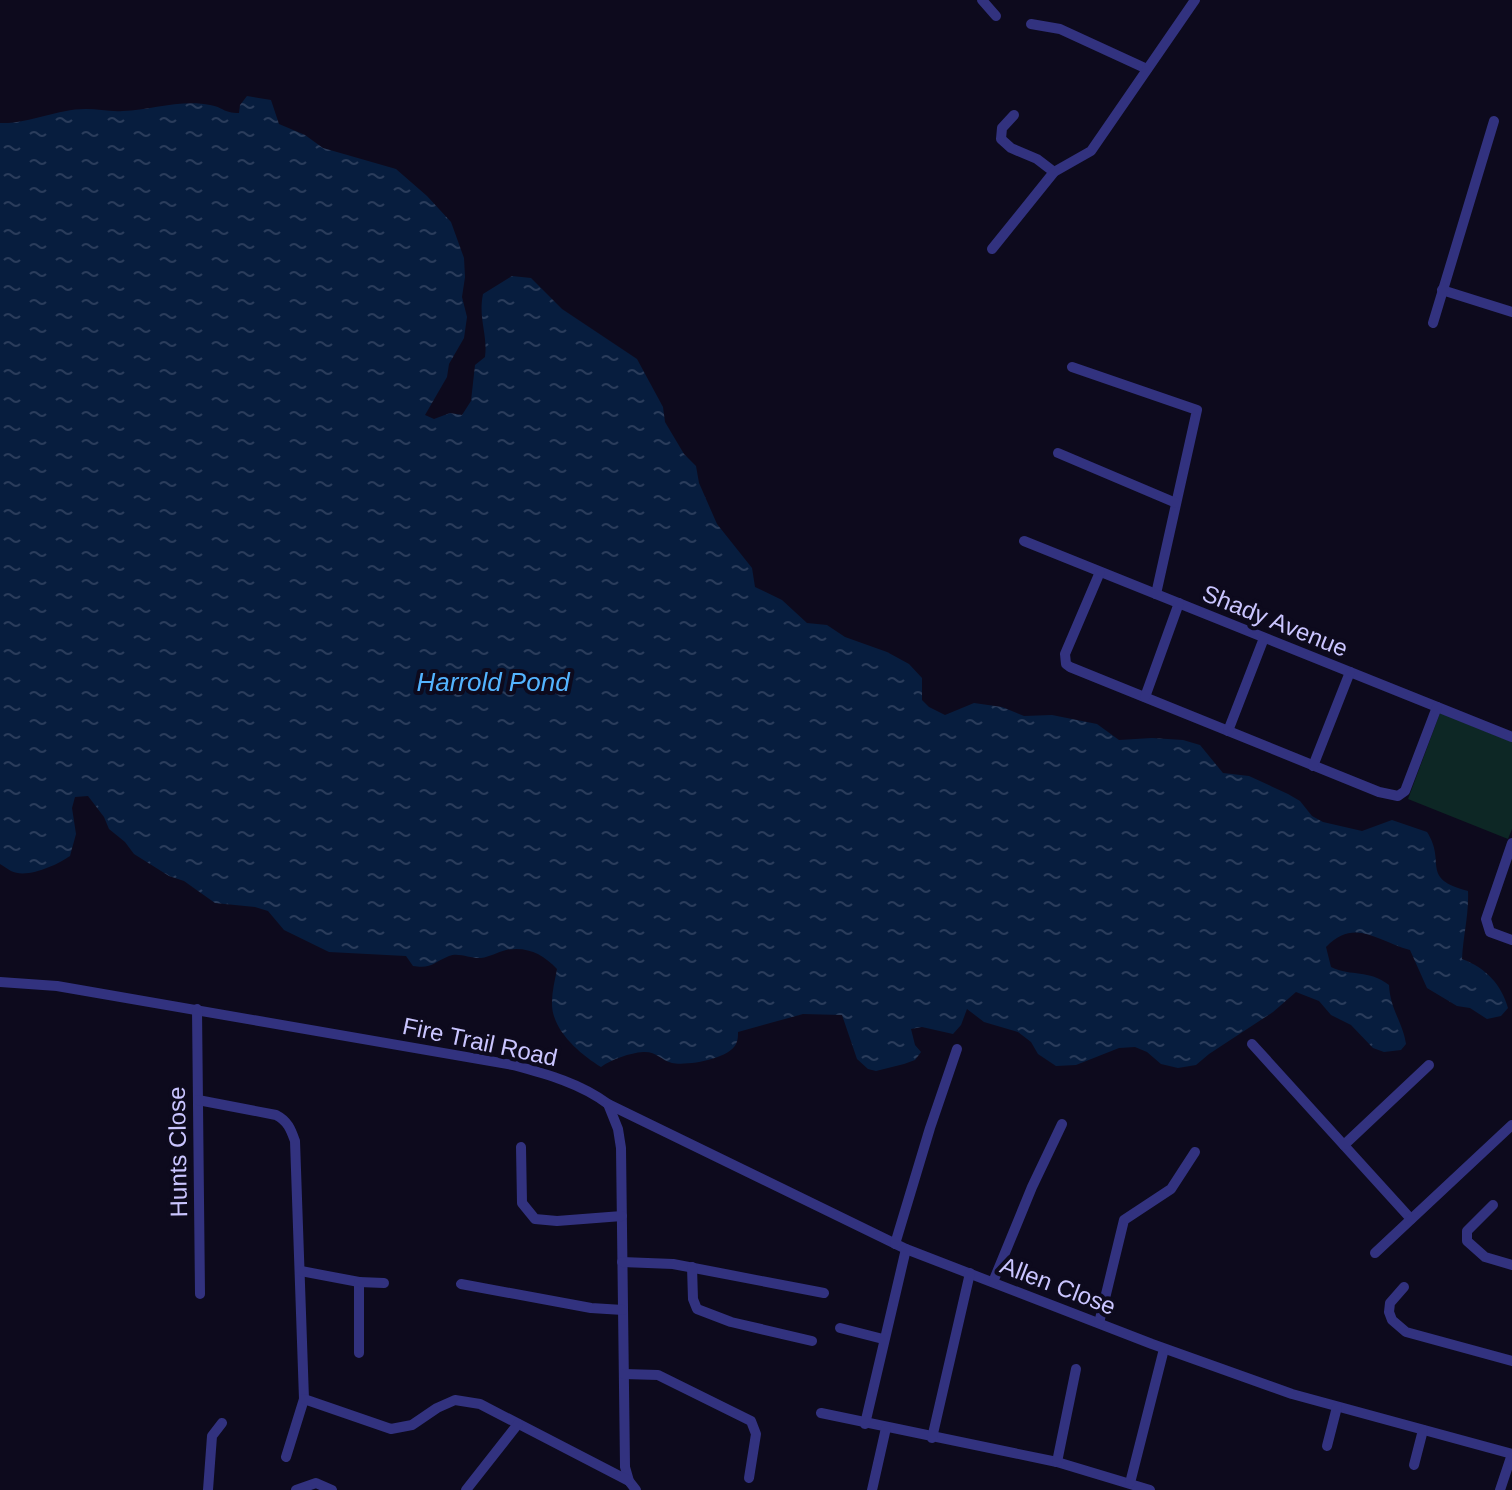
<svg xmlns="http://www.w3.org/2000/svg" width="1512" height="1490" viewBox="0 0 1512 1490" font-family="Arial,sans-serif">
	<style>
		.green { fill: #0d2725 }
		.water { fill: url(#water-ripples) }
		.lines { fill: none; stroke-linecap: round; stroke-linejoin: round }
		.minor { stroke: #32327f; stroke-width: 10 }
		.labels { text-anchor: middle; stroke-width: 8; stroke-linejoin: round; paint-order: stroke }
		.street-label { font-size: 24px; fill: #cac5ff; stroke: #0d0a1d }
		.water-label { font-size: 26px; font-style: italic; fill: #53b4ff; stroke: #0d0a1d }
	</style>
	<defs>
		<pattern id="water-ripples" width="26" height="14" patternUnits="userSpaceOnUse" patternTransform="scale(2)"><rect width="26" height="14" fill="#071d3e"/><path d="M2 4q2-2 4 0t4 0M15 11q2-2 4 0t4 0" fill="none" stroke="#2a3c5b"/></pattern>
	</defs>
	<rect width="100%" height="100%" fill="#0d0a1d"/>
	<!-- green -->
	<polygon class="green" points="1440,713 1512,742 1512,829 1508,839 1408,799"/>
	<!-- water -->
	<path class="water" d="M247 96 271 100 279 124 305 135 323 148 396 169 427 196 451 222 464 258 465 277 462 297 467 317 464 338 449 364 447 377 425 415 434 419 450 413 462 415 471 401 475 365 485 357C488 334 478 319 483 294L512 276 531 278 562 309 637 359 663 407 665 422 684 454 696 466 699 483 717 524 752 568 755 587 782 600 807 623 827 625 845 637 887 652 909 664 922 678V700L929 707 945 715 974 703 1002 707 1024 716 1052 715 1097 724 1119 740 1152 738 1183 740 1200 745 1223 773 1249 776 1288 794 1300 801 1312 816 1323 822 1362 831 1392 820 1427 832C1447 863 1419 878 1468 891 1469 915 1463 936 1462 959 1486 968 1501 984 1508 1008L1501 1016 1487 1019 1470 1008 1457 1006 1427 988 1410 950C1378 942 1355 917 1326 947L1331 967C1352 977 1368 969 1389 985 1390 1009 1403 1023 1406 1044L1401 1050 1384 1052 1373 1048 1351 1025 1331 1015 1319 1001 1296 992 1273 1012 1209 1054 1196 1065 1178 1068 1161 1064 1147 1052 1135 1047 1119 1048 1076 1065 1056 1066 1038 1054 1031 1042 1018 1032 984 1022 967 1009 961 1025 953 1034 922 1027 911 1029 915 1045 921 1052 915 1060 904 1064 876 1071 868 1069 857 1059 842 1015 803 1014 738 1032C738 1036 738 1040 736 1044 729 1059 687 1066 672 1063 661 1060 656 1051 643 1052 630 1053 612 1059 601 1067 580 1054 551 1030 552 1002 552 991 555 980 557 969 543 954 527 946 506 950 497 952 490 957 481 958 471 959 459 952 449 956 434 962 432 969 413 966L406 956 329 952 284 930 268 911 255 907 215 903 184 881 169 876 134 854 125 842 109 829 104 817 88 796 75 797 72 808 76 834 70 856C57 865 27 879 11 871 7 869 4 866 0 864V123C30 124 56 109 86 109 98 109 110 112 123 111 151 110 182 99 210 105 223 107 223 113 239 113L240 105Z"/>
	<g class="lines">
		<!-- minor -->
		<g class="minor">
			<polyline points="982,0 996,16"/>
			<polyline points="1031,24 1060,29 1147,69"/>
			<polyline points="1014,115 1002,128 1001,139 1011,148 1037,159 1054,172"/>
			<polyline points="992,249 1054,172 1091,151 1195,0"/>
			<polyline points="1442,290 1512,312"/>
			<polyline points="1433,323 1494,121"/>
			<polyline points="1072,367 1197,410 1156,594"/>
			<polyline points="1058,453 1176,503"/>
			<polyline points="1024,541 1512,737"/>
			<polyline points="1100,572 1065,654 1066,664 1070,667 1379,792 1398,796 1405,791 1437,707"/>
			<polyline points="1145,697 1179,603"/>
			<polyline points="1228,731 1264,638"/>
			<polyline points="1313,766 1350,672"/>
			<polyline points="1512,843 1486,919 1490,932 1512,940"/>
			<path d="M0 982 57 986 513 1065C546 1074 580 1083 608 1104L906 1249 1152 1344 1292 1394 1512 1454 1500 1490"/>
			<polyline points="197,1009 200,1294"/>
			<polyline points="1252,1044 1411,1219"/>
			<path d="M198 1100 276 1115C288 1121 291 1130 295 1141L304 1399 286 1457"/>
			<polyline points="608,1104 618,1129 621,1148 625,1467 629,1481 636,1490"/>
			<polyline points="1344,1145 1429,1065"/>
			<polyline points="521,1147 522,1203 535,1219 557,1221 622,1216"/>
			<polyline points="1493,1205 1467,1231 1467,1241 1485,1257 1512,1265"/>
			<polyline points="895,1244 930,1128 957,1049"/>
			<polyline points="1375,1253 1512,1125"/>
			<polyline points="622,1262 673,1264 824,1293"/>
			<polyline points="692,1267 693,1299 697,1309 731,1322 812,1341"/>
			<polyline points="301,1271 359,1282 359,1353"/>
			<polyline points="359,1282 384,1283"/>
			<polyline points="993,1282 1032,1187 1062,1124"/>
			<polyline points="461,1284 591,1308 623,1310"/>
			<polyline points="1404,1287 1390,1303 1389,1312 1392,1320 1406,1332 1512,1361"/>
			<polyline points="1099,1323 1124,1220 1171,1189 1195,1152"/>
			<polyline points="840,1328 883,1339"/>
			<polyline points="624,1374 658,1375 751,1421 756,1434 749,1478"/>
			<polyline points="304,1399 391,1429 412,1425 437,1408 455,1400 480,1404 629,1481"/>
			<polyline points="821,1413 1057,1462 1150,1490"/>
			<polyline points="865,1424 906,1249"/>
			<polyline points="932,1438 970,1273"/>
			<polyline points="1327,1446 1337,1407"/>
			<polyline points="1057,1462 1076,1369"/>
			<polyline points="1414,1465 1423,1430"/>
			<polyline points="1130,1483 1164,1349"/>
			<polyline points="208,1490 212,1436 222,1423"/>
			<polyline points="296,1490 316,1483 332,1490"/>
			<polyline points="466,1490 518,1424"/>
			<polyline points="872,1490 886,1428"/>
		</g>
	</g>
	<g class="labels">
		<!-- street labels -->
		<g class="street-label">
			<text transform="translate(1275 621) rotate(22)" y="8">Shady Avenue</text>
			<text transform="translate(480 1042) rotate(12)" y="8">Fire Trail Road</text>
			<text transform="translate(178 1152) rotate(-91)" y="8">Hunts Close</text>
			<text transform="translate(1058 1286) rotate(21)" y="8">Allen Close</text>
		</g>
		<!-- water labels -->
		<g class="water-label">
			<text x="493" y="691">Harrold Pond</text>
		</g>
	</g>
</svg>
